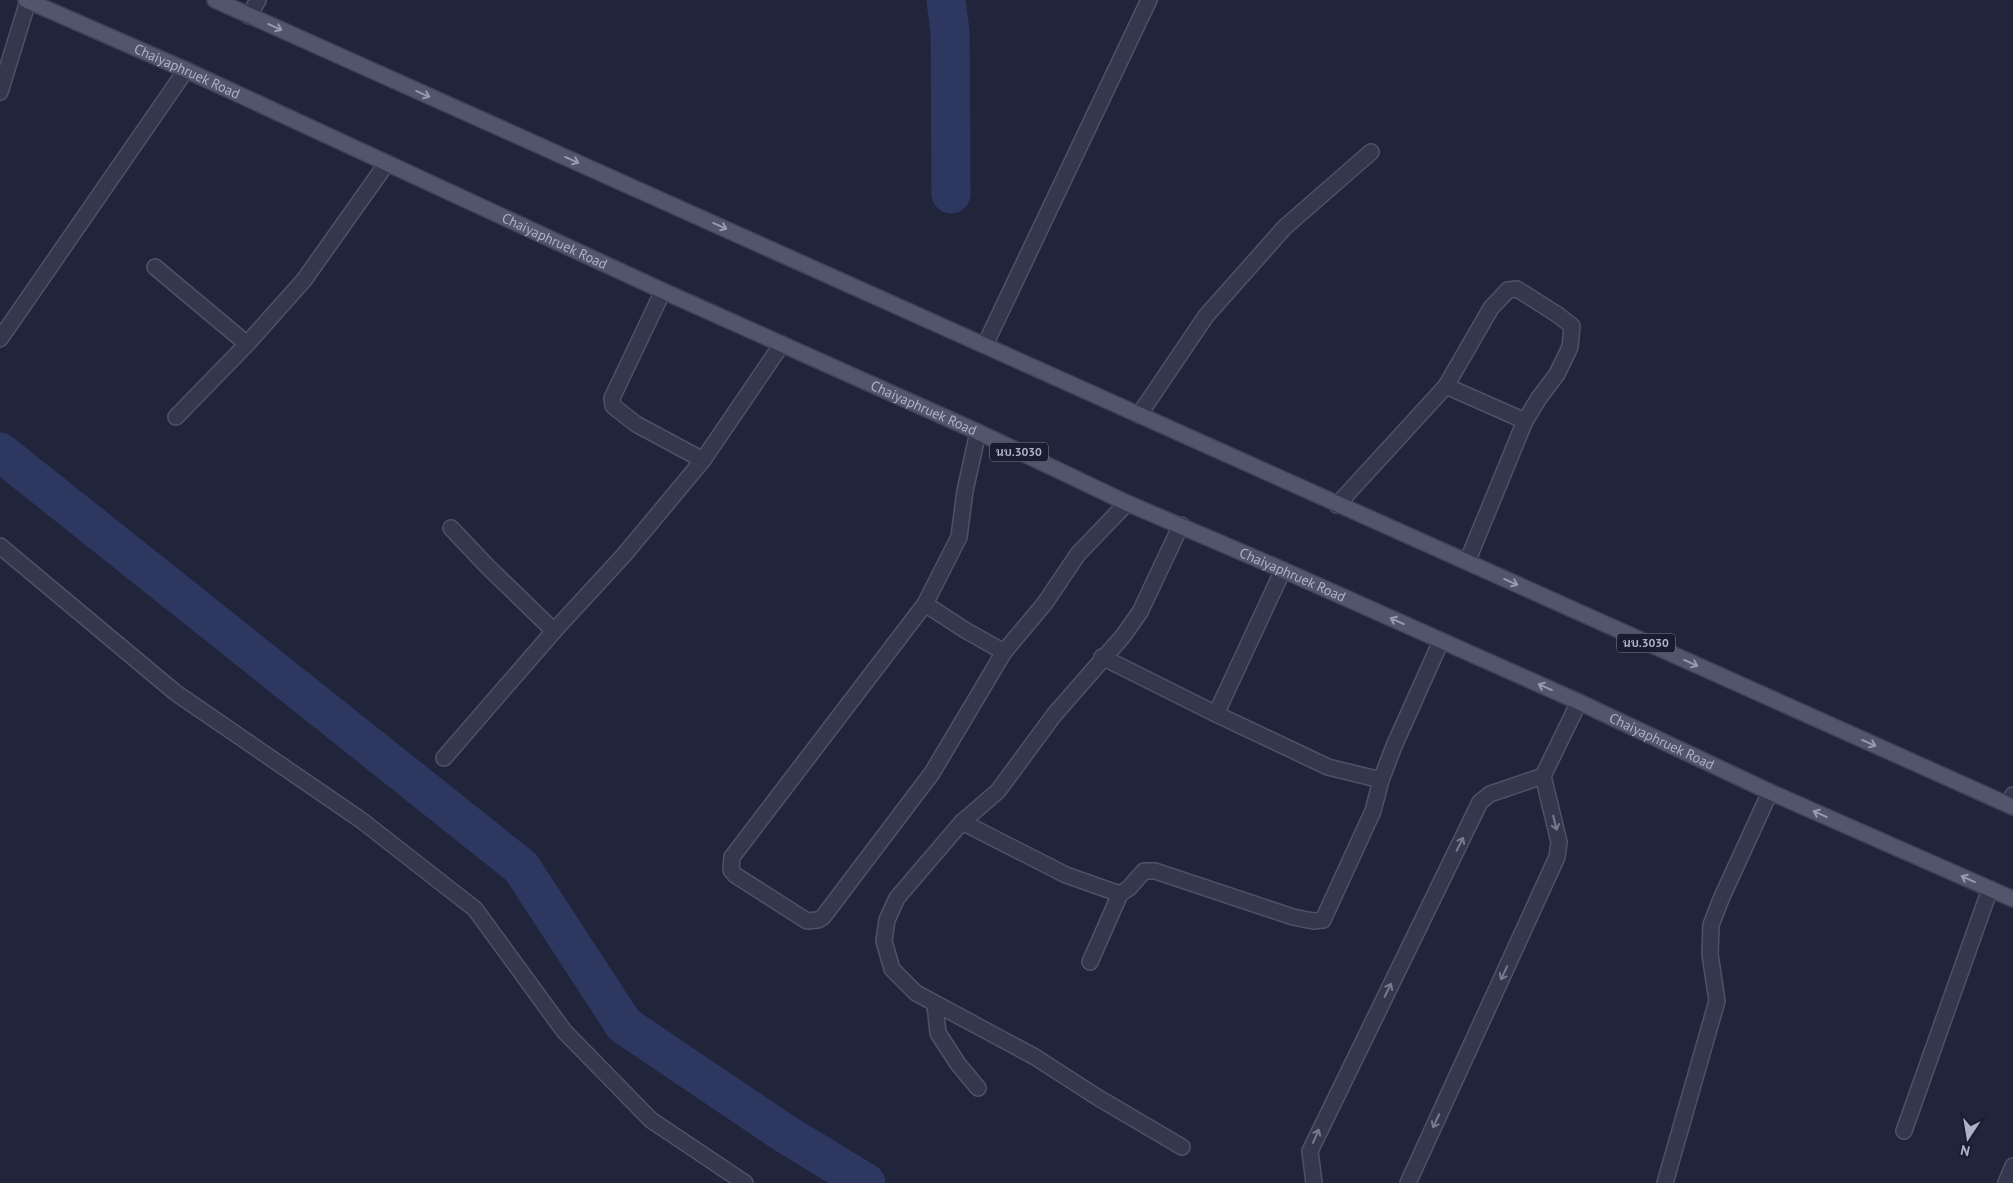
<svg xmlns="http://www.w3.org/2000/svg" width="2013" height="1183" viewBox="0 0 2013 1183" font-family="'PT Sans',Sarabun,sans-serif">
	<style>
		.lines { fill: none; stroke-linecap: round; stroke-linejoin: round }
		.canal { stroke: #2e3760; stroke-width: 39 }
		.service-casing { stroke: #4e5267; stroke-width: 18 }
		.minor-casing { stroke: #4e5267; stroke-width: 18 }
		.primary-casing { stroke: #3d4155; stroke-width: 18 }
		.service { stroke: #34384c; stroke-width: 15 }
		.minor { stroke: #34384c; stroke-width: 15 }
		.primary { stroke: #51566c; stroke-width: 15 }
		.oneway { stroke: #979bb1 }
		.oneway2 { stroke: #777b90 }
		.labels { text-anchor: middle; stroke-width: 4.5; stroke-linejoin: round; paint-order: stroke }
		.shield { fill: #191d30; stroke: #81859a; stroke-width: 1 }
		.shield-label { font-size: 12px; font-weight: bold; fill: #aeb2c8 }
		.street-label { font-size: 14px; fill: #aeb2c8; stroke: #191d30 }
	</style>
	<rect width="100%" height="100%" fill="#20253c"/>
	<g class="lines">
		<!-- canal -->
		<g class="canal">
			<polyline points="946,0 950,32 951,194"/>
			<polyline points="0,452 521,867 624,1025 784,1133 866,1183"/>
		</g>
		<!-- service casing -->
		<g class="service-casing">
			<g id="service">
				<polyline points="249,16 258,0"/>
				<polyline points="0,92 28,1"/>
				<polyline points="155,267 247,344"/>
				<polyline points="663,291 612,398 613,406 636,424 703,460"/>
				<polyline points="985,345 1149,0"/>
				<polyline points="1446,386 1525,421"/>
				<polyline points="1139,415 1206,316 1285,227 1371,152"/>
				<polyline points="176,417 247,344 304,280 387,163"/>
				<polyline points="978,432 965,491 959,537 925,604 965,630 1004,652"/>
				<polyline points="1337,505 1446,386 1491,308 1508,290 1517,289 1558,315 1572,326 1570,347 1557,374 1539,398 1525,421 1467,562"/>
				<polyline points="1181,525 1140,612 1123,636 1054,715 998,791 962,822 897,898 887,920 884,941 892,969 916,993 1035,1057 1097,1097 1182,1147"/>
				<polyline points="451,528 488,567 554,631"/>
				<polyline points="925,604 732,857 731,870 735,875 807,921 818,920 823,917 932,773 1004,652 1045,603 1078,554 1127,503"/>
				<polyline points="1102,657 1216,714 1328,767 1381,780"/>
				<polyline points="1216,714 1283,570"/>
				<polyline points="444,758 554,631 624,555 703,460 782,344"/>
				<polyline points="2008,804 2013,795"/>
				<polyline points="962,822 1066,875 1120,894 1129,888 1144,871 1155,871 1293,917 1313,921 1323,920 1373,811 1381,780 1394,746 1441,641"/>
				<polyline points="1090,962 1120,894"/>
				<polyline points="935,1004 938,1033 958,1064 978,1088"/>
				<polyline points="1904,1131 1990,889"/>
				<polyline points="1665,1183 1717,1001 1710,954 1711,925 1721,899 1770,792"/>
				<polyline points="2006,1183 2013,1166"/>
			</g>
		</g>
		<!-- minor casing -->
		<g class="minor-casing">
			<g id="minor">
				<polyline points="0,339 186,70"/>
				<polyline points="0,546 176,693 361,820 475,909 564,1031 651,1120 745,1183"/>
				<polyline points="1314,1183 1310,1151 1480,802 1490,794 1543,776"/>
				<polyline points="1408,1183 1557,857 1559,842 1543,776 1579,702"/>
			</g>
		</g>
		<!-- primary casing -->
		<g class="primary-casing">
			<g id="primary">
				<path id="s1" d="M26 0 186 70 663 291 978 432 1127 503 1283 570 1579 702 1770 792 2013 899"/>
				<polyline points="215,0 2013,807"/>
			</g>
		</g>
		<!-- service -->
		<use href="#service" class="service"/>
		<!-- minor -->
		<use href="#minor" class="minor"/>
		<!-- primary -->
		<use href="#primary" class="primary"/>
	</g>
	<!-- one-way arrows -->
	<defs><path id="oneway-shaft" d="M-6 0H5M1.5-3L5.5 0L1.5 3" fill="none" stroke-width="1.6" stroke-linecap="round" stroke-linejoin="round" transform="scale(1.25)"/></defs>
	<g class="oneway">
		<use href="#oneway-shaft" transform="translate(275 27) rotate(24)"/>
		<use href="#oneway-shaft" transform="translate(423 94) rotate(24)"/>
		<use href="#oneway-shaft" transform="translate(572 160) rotate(24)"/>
		<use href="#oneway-shaft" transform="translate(720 226) rotate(24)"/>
		<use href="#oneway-shaft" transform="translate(1511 582) rotate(24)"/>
		<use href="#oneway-shaft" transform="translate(1397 621) rotate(-156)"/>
		<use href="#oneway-shaft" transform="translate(1691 663) rotate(24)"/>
		<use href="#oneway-shaft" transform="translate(1545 687) rotate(-156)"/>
		<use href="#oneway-shaft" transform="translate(1869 743) rotate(24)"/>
		<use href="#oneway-shaft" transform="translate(1820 814) rotate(-156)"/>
		<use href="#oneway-shaft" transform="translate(1968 879) rotate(-156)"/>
	</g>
	<g class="oneway2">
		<use href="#oneway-shaft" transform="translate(1555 823) rotate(76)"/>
		<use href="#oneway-shaft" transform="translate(1460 844) rotate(-64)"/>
		<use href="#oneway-shaft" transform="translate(1504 973) rotate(115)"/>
		<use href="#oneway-shaft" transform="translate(1388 990) rotate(-64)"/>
		<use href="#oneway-shaft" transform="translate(1436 1121) rotate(115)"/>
		<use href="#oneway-shaft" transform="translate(1316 1136) rotate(-66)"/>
	</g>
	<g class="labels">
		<!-- shield labels -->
		<g class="shield">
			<rect x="990" y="442.5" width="58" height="19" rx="4"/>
			<rect x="1617" y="633.5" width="58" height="19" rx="4"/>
		</g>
		<g class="shield-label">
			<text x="1019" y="456">นบ.3030</text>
			<text x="1646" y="647">นบ.3030</text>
		</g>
		<!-- street labels -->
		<g class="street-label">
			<text dy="5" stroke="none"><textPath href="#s1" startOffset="176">Chaiyaphruek Road</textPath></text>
			<text dy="5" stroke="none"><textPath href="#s1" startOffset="581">Chaiyaphruek Road</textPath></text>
			<text dy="5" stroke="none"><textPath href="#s1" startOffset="986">Chaiyaphruek Road</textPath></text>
			<text dy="5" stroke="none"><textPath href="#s1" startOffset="1391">Chaiyaphruek Road</textPath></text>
			<text dy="5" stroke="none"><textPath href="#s1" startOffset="1796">Chaiyaphruek Road</textPath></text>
		</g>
	</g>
	<!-- north arrow -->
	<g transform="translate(1968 1138) rotate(192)" stroke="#191d30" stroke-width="4" paint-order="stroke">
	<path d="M0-4L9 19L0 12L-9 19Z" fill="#aeb2c8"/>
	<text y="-8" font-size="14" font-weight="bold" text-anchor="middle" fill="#aeb2c8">N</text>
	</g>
</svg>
